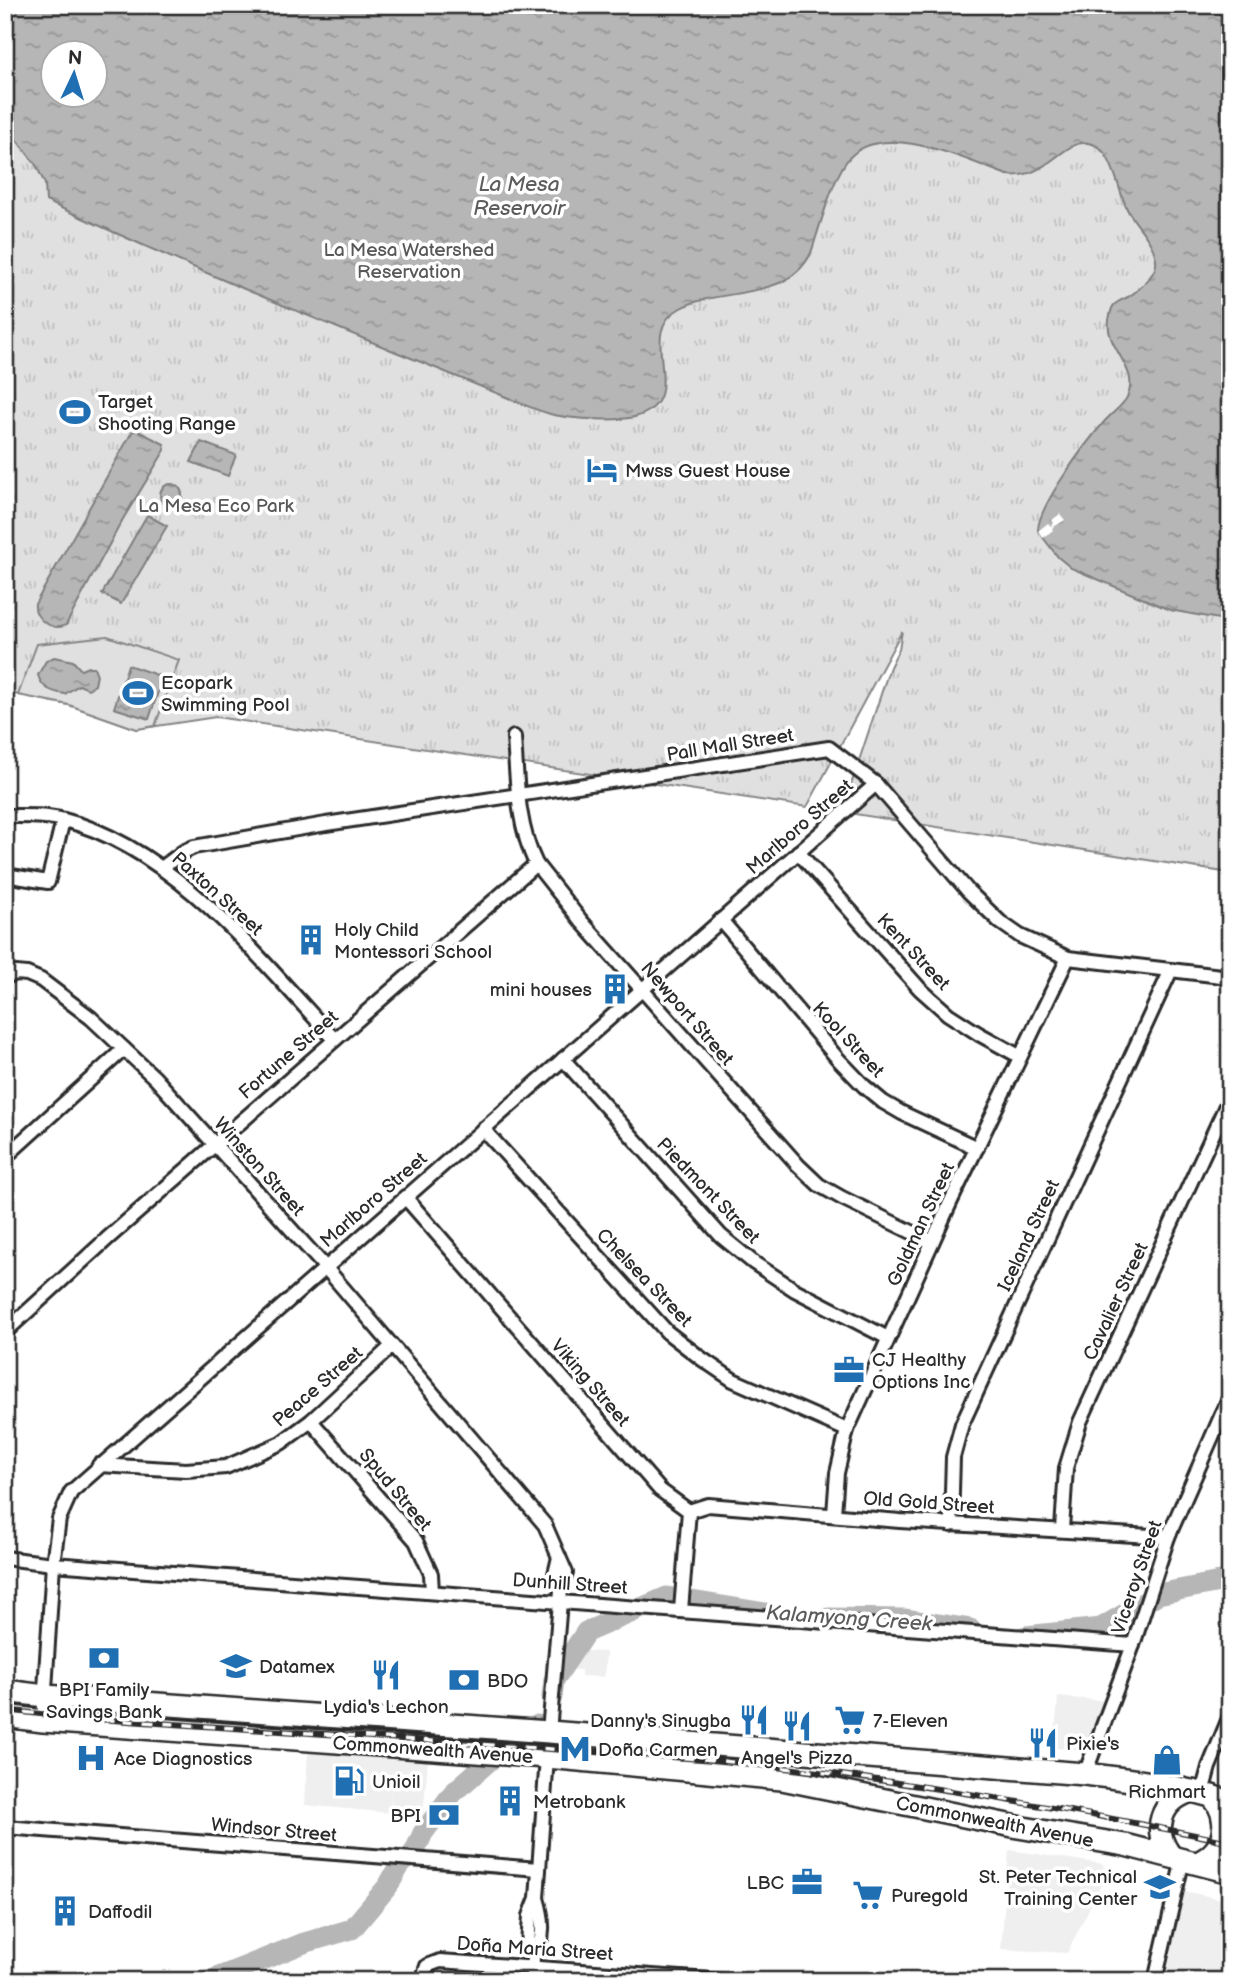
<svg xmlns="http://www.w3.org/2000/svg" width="1235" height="1986" viewBox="0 0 1235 1986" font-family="'Balsamiq Sans',sans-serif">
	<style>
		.built { fill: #efefef }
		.park { fill: url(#park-tufts); stroke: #868686; stroke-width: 2; fill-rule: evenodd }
		.pitch { fill: #e0e0e0; stroke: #868686; stroke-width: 2 }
		.water { fill: url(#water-ripples); stroke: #7e7e7e; stroke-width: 2; fill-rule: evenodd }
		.pier { fill: #fff }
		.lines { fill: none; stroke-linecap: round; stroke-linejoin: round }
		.river { stroke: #b6b6b6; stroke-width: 21 }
		.street-casing { stroke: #2b2b2b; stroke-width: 18 }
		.primary-casing { stroke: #2b2b2b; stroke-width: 26 }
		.street { stroke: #fff; stroke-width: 12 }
		.primary { stroke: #fff; stroke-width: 21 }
		.rail-casing { stroke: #2b2b2b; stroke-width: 6 }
		.rail { stroke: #fff; stroke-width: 3.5; stroke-dasharray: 10; stroke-linecap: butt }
		.labels { text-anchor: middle; stroke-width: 7; stroke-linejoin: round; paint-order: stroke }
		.park-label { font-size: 19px; fill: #585858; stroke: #fff }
		.poi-label { font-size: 19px; fill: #2b2b2b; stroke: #fff; text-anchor: start }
		.street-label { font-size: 19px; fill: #2b2b2b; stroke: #fff }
		.water-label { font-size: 21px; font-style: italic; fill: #5c5c5c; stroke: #fff }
	</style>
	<defs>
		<pattern id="park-tufts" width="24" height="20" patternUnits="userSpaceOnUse" patternTransform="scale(1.75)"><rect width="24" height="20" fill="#e0e0e0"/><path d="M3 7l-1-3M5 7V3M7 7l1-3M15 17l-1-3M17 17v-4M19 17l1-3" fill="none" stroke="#c0c0c0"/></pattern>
		<pattern id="water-ripples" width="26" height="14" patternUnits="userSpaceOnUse" patternTransform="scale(1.75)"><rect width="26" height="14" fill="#b6b6b6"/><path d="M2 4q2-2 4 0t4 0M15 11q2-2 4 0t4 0" fill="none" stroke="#949494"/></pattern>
	</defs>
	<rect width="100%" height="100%" fill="#fff"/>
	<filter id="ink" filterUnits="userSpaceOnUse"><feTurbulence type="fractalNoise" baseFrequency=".0143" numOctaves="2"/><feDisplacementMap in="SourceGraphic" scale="14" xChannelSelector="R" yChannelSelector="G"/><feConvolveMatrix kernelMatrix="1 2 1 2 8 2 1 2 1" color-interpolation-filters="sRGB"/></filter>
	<g filter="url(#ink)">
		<!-- built -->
		<g class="built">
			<polygon points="568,1650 606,1652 604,1677 581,1676 581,1670 566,1669"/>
			<polygon points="1058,1697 1107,1701 1087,1750 1054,1748"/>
			<polygon points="308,1752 428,1760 423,1816 391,1813 392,1787 390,1813 305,1805"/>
			<polygon points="5,1780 16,1781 15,1825 5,1824"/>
			<polygon points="1009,1850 1104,1864 1102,1883 1067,1953 1001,1949"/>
			<polygon points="1184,1891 1230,1901 1230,1950 1219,1981 1165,1981"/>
		</g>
		<!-- park -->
		<path class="park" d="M5 5H1230V873L842 812 890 667 899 649 902 631 807 807 216 717 137 729 69 705 5 692ZM52 52H94V94H52Z"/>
		<!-- pitch -->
		<polygon class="pitch" points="107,636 179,660 155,726 137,729 69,705 18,695 37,644"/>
		<!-- water -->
		<g class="water">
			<path d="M5 5H1230V621L1170 610 1071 568 1058 557 1038 531C1037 507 1087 442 1104 422 1111 414 1120 408 1126 399 1143 369 1104 349 1109 320 1110 315 1111 308 1114 305 1118 301 1124 299 1128 297 1138 291 1154 276 1156 265 1158 245 1135 225 1127 209 1119 192 1116 169 1105 154 1101 148 1095 144 1088 143 1062 140 1047 180 1007 175 966 160 878 117 846 162 832 181 819 229 811 253 787 303 720 286 679 309 634 333 692 398 638 416 621 422 572 419 554 415 533 410 514 400 494 392 462 379 429 365 396 352 279 304 161 255 46 201L45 184 36 165 5 125ZM52 52H94V94H52Z"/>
			<path d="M136 430 164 444 165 450 123 519 66 625C53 632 33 619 35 604L132 432Z"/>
			<polygon points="201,442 236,455 228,476 191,462"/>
			<circle cx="171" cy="495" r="11"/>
			<polygon points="147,515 167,526 121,604 102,594"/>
			<path d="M54 657 73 661 81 670 88 667H94L97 675 95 685 88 689 79 685 65 694C52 692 42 689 38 675L46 661Z"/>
			<polygon points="128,665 163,677 149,719 114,708"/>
		</g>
		<!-- pier -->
		<polygon class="pier" points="1060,514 1065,520 1052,528 1053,530 1043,538 1038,531 1048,523 1051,526 1054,523 1052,520"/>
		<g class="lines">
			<!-- river -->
			<g class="river">
				<polyline points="828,1618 904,1619 970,1629"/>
				<polyline points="1026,1636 1101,1628 1158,1594 1230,1580"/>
				<polyline points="552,1697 554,1680 586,1632 667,1597 771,1614"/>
				<polyline points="209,1981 304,1943 352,1929 388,1886 400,1865 414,1853 423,1833 453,1793 517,1736 538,1725"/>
			</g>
			<!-- street casing -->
			<g class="street-casing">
				<g id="street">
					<path d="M514 737C517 780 517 825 536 864L582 922 798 1165 819 1185 842 1198 932 1242"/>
					<path d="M5 816C24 816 45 815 64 820 172 847 261 960 334 1039"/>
					<polyline points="798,852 920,989 948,1014 979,1034 1019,1056"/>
					<polyline points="163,867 183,852 194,847 326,824 829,748 876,784 968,891 1000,922 1020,936 1068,958 1230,977"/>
					<polyline points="5,875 48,882 63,820"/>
					<polyline points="721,920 838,1059 864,1086 883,1102 902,1113 977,1148"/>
					<polyline points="5,977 16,973 27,974 41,980 91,1018 155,1078 325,1267 545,1525 566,1573 561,1590 549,1732"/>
					<polyline points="563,1059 721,1236 754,1263 795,1290 888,1338"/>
					<polyline points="483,1129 667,1332 702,1359 733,1380 847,1430"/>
					<polyline points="5,1157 124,1049"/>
					<polyline points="405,1197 660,1490 689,1511 681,1610"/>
					<polyline points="5,1332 108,1238 536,864"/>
					<polyline points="311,1421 416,1541 431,1574 432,1592"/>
					<polyline points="99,1465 186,1470 226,1467 281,1443 311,1421 392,1346"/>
					<polyline points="689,1511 708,1505 900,1521 1168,1537"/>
					<polyline points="834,1514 837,1473 847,1430 950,1203 1068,958"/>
					<polyline points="951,1525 953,1457 962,1424 1171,970"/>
					<polyline points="1062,1529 1066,1468 1080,1422 1230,1097"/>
					<polyline points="559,1557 555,1574 561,1590"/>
					<polyline points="5,1558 53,1564 1133,1645"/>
					<polyline points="43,1721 53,1564 59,1519 71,1492 876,784"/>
					<polyline points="1085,1774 1133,1645 1168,1537 1230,1396"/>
					<polyline points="1202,1793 1209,1767 1230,1716"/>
					<polyline points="5,1827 539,1869"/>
					<path d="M533 1956C546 1939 543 1918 537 1898L547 1757"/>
					<polyline points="422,1981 427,1966 440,1961 724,1981"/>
					<polyline points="532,1981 533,1956 528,1945 530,1916 537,1898"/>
					<polyline points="1155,1981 1183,1859"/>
				</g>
			</g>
			<!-- primary casing -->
			<g class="primary-casing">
				<g id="primary">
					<path d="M5 1691 45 1696 549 1732 1085 1774C1134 1780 1183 1786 1230 1802"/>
					<polyline points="5,1716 43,1721 547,1757 782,1779 1018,1827 1125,1845 1230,1872"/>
					<path d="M1171 1856C1151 1831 1160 1800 1192 1791"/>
					<path d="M1197 1863C1226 1851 1232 1819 1212 1796"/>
				</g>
			</g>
			<!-- street -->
			<use href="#street" class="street"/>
			<!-- primary -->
			<use href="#primary" class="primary"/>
			<!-- rail casing -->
			<g class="rail-casing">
				<path id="rail" d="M5 1710 67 1717 702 1759C879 1776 1055 1806 1230 1842"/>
			</g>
			<!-- rail -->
			<use href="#rail" class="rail"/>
		</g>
	</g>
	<!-- icons -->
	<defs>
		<g id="stadium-bare" transform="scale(2.415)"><path d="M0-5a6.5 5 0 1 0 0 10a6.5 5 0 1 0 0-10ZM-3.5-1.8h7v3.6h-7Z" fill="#1f6fb2" stroke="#fff" stroke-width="2.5" paint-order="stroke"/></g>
		<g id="hotel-bare" transform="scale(2.415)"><path d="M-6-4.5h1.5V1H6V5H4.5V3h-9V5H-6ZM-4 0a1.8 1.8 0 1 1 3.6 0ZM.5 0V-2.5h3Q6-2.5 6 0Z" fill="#1f6fb2" stroke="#fff" stroke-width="2.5" paint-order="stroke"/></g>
		<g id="building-bare" transform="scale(2.415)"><path d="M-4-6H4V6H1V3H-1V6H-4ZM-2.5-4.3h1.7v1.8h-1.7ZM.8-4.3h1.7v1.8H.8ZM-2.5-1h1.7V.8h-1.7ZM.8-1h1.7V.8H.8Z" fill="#1f6fb2" stroke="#fff" stroke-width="2.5" paint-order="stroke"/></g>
		<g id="office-bare" transform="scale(2.415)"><path d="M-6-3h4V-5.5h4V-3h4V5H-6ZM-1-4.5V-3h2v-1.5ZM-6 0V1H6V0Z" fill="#1f6fb2" stroke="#fff" stroke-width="2.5" paint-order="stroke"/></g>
		<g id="bank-bare" transform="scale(2.415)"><path d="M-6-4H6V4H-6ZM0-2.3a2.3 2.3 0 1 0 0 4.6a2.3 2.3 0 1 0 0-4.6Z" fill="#1f6fb2" stroke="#fff" stroke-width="2.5" paint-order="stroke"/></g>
		<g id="university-bare" transform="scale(2.415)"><path d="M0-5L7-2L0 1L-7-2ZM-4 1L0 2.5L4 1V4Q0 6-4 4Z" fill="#1f6fb2" stroke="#fff" stroke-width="2.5" paint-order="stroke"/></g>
		<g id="restaurant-bare" transform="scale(2.415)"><path d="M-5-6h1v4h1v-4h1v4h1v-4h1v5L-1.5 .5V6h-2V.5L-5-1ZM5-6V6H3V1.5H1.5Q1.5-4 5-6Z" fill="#1f6fb2" stroke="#fff" stroke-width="2.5" paint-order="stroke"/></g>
		<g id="supermarket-bare" transform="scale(2.415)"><path d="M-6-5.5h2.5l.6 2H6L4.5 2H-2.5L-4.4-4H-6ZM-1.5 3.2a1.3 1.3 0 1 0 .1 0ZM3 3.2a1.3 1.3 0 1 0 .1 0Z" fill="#1f6fb2" stroke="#fff" stroke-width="2.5" paint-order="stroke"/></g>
		<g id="metro-bare" transform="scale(2.415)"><path d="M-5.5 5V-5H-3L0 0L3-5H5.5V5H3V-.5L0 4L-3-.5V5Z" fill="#1f6fb2" stroke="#fff" stroke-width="2.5" paint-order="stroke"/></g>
		<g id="hospital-bare" transform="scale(2.415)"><path d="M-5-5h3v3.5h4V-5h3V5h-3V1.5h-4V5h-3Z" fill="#1f6fb2" stroke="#fff" stroke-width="2.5" paint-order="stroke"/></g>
		<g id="shop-bare" transform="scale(2.415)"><path d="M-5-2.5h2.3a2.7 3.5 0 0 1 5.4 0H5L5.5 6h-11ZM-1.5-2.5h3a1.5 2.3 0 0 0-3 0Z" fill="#1f6fb2" stroke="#fff" stroke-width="2.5" paint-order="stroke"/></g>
		<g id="fuel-bare" transform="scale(2.415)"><path d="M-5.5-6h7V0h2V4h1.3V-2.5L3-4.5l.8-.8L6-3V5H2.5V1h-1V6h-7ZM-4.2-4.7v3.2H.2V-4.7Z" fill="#1f6fb2" stroke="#fff" stroke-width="2.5" paint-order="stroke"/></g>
		<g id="school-bare" transform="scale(2.415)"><path d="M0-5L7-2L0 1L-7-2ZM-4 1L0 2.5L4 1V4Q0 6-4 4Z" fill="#1f6fb2" stroke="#fff" stroke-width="2.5" paint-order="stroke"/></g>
	</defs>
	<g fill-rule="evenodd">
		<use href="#stadium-bare" x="75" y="412"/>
		<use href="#hotel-bare" x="602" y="470"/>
		<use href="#stadium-bare" x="138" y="693"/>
		<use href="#building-bare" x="311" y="940"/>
		<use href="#building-bare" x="615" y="989"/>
		<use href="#office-bare" x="849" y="1370"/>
		<use href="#bank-bare" x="104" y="1658"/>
		<use href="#university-bare" x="236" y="1666"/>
		<use href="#restaurant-bare" x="386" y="1675"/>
		<use href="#bank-bare" x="464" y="1680"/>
		<use href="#restaurant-bare" x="754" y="1720"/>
		<use href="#supermarket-bare" x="850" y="1720"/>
		<use href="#restaurant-bare" x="797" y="1726"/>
		<use href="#restaurant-bare" x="1043" y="1743"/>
		<use href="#metro-bare" x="575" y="1749"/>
		<use href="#hospital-bare" x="91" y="1758"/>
		<use href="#shop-bare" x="1167" y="1760"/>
		<use href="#fuel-bare" x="349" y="1781"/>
		<use href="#building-bare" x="510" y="1801"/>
		<use href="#bank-bare" x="444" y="1815"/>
		<use href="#office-bare" x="807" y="1882"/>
		<use href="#school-bare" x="1160" y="1887"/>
		<use href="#supermarket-bare" x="868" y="1895"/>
		<use href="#building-bare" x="65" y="1911"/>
	</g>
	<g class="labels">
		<!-- park labels -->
		<g class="park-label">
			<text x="409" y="256">La Mesa Watershed<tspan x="409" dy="22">Reservation</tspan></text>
			<text x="216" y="512">La Mesa Eco Park</text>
		</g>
		<!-- poi labels -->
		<g class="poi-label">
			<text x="98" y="408">Target<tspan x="98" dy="22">Shooting Range</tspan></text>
			<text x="625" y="477">Mwss Guest House</text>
			<text x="161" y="689">Ecopark<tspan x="161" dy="22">Swimming Pool</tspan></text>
			<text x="334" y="936">Holy Child<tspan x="334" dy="22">Montessori School</tspan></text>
			<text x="592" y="996" text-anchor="end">mini houses</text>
			<text x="872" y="1366">CJ Healthy<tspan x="872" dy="22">Options Inc</tspan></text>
			<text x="259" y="1673">Datamex</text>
			<text x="487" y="1687">BDO</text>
			<text x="104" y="1696" text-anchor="middle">BPI Family<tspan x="104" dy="22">Savings Bank</tspan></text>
			<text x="386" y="1713" text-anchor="middle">Lydia's Lechon</text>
			<text x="731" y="1727" text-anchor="end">Danny's Sinugba</text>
			<text x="873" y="1727">7-Eleven</text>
			<text x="1066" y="1750">Pixie's</text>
			<text x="598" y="1756">Doña Carmen</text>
			<text x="797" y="1764" text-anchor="middle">Angel's Pizza</text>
			<text x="114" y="1765">Ace Diagnostics</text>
			<text x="372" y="1788">Unioil</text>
			<text x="1167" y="1798" text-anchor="middle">Richmart</text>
			<text x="533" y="1808">Metrobank</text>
			<text x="421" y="1822" text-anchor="end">BPI</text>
			<text x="1137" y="1883" text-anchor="end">St. Peter Technical<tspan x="1137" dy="22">Training Center</tspan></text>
			<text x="784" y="1889" text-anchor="end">LBC</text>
			<text x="891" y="1902">Puregold</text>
			<text x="88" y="1918">Daffodil</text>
		</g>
		<!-- street labels -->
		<g class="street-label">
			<text transform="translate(730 744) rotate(-9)" y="7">Pall Mall Street</text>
			<text transform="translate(799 826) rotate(-41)" y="7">Marlboro Street</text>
			<text transform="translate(218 893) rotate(42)" y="7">Paxton Street</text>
			<text transform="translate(914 951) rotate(47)" y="7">Kent Street</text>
			<text transform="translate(688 1013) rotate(49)" y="7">Newport Street</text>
			<text transform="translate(849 1039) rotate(47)" y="7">Kool Street</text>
			<text transform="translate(288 1054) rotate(-41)" y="7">Fortune Street</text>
			<text transform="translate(260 1166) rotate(48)" y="7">Winston Street</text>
			<text transform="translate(709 1190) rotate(46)" y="7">Piedmont Street</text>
			<text transform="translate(373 1199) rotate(-41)" y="7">Marlboro Street</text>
			<text transform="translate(920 1224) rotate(-65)" y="7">Goldman Street</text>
			<text transform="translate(1028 1235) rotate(-65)" y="7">Iceland Street</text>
			<text transform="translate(645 1277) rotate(46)" y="7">Chelsea Street</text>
			<text transform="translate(1115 1301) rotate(-65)" y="7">Cavalier Street</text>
			<text transform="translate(591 1382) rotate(49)" y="7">Viking Street</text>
			<text transform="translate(317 1386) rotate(-41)" y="7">Peace Street</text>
			<text transform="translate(396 1489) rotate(50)" y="7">Spud Street</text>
			<text transform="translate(929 1502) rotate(4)" y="7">Old Gold Street</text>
			<text transform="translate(1136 1577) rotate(-71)" y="7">Viceroy Street</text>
			<text transform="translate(570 1583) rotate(4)" y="7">Dunhill Street</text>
			<text transform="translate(433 1749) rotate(4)" y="7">Commonwealth Avenue</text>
			<text transform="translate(995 1821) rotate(11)" y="7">Commonwealth Avenue</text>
			<text transform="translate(274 1829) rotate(5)" y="7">Windsor Street</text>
			<text transform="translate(535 1948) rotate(4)" y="7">Doña Maria Street</text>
		</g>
		<!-- water labels -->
		<g class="water-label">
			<text x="519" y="191">La Mesa<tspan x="519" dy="24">Reservoir</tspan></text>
			<text transform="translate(849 1618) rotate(4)" y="7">Kalamyong Creek</text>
		</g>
	</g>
	<!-- margin -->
	<rect width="1235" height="1986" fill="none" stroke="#fff" stroke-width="28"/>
	<rect x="14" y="14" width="1207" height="1958" fill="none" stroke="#2b2b2b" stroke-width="2.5" filter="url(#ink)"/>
	<!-- north arrow -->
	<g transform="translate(74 74) rotate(4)"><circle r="33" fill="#ffffff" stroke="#aaaaaa" stroke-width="2"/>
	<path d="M0-5L12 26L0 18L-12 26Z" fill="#1f6fb2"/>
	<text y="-10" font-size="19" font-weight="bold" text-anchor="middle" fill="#2b2b2b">N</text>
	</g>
</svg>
